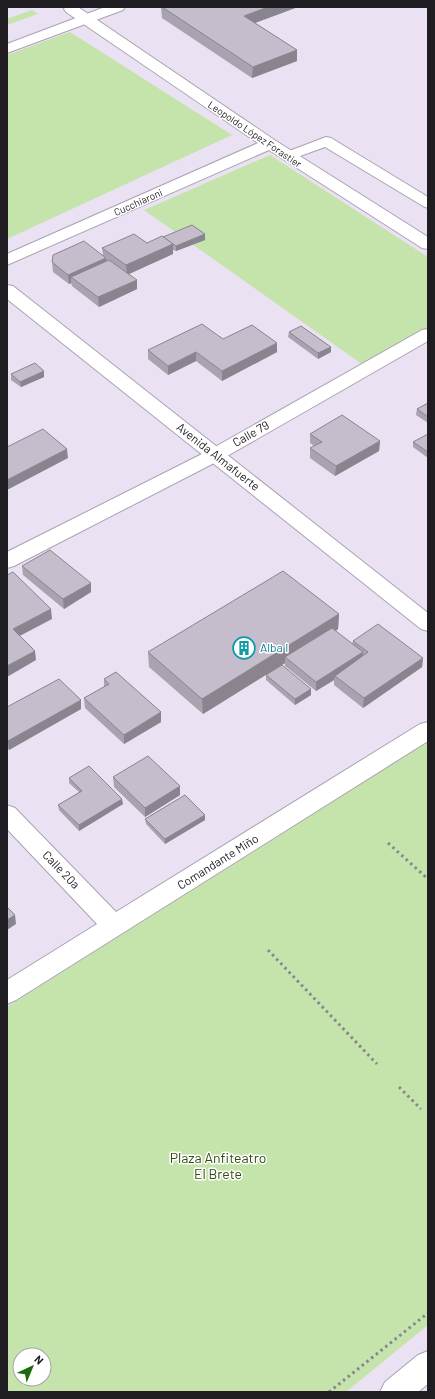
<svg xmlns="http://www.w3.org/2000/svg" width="435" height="1399" viewBox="0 0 435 1399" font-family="Barlow,sans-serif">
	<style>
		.green { fill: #c5e4ac; fill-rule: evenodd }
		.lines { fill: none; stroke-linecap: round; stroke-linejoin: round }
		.lane-casing { stroke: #aaa2b1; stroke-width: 2 }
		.street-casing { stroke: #aaa2b1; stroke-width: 2 }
		.secondary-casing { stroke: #aaa2b1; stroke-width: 2 }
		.path { stroke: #8a848f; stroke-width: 3; stroke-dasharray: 2.5 3.5; stroke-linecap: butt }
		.lane { fill: #fff; fill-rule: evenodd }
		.street { fill: #fff; fill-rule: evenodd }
		.secondary { fill: #fff; fill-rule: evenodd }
		.wall { fill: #a9a3af }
		.shaded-wall { fill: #8a848f }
		.building { fill: #c5bdcc; stroke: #8a848f }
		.labels { text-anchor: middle; stroke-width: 3; stroke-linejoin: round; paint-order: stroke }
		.far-street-label { font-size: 10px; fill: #201d22; stroke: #fff }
		.street-label { font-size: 12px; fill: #201d22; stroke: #fff }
		.culture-label { font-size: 12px; fill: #0d838f; stroke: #fff; text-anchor: start }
		.near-park-label { font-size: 14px; fill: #304b0e; stroke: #fff }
	</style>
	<rect width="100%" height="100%" fill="#eae1f2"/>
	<!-- green -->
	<g class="green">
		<polygon points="32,10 38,14 7,25 7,19"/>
		<polygon points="70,32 232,135 7,239 7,55"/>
		<polygon points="270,155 428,257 428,335 366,367 144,210"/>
		<path d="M428 740V1325L346 1392H7V1007ZM20 1355H44V1379H20Z"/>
	</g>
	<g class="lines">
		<!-- lane casing -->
		<g class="lane-casing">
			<polygon id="lane" points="326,137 331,138 428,197 428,208 423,206 325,147 289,160 284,159 282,156 284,153"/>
		</g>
		<!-- street casing -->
		<g class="street-casing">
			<g id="street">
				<polygon points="65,7 78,7 276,141 428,237 428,249 422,248 269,150 7,265 7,254 258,143 66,12 64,9"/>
				<polygon points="428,329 428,341 222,459 14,566 7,568 7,552 208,451 422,330"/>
				<polygon points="428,722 428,741 16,1000 7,1004 7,980 97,924 7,829 7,805 15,808 116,912 420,724"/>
			</g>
		</g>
		<!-- secondary casing -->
		<g class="secondary-casing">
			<g id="secondary">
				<polygon points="105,7 125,7 123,10 7,53 7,44"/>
				<polygon points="7,285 13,286 428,613 428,631 421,629 7,299"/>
				<polygon points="428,1351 428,1384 418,1392 380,1392 385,1382 418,1355"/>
			</g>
		</g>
		<!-- path -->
		<g class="path">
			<polyline points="388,843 428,879"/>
			<polyline points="268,950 377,1064"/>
			<polyline points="399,1087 421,1109"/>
			<polyline points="329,1392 428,1313"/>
		</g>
		<!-- lane -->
		<use href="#lane" class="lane"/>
		<!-- street -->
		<use href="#street" class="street"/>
		<!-- secondary -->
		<use href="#secondary" class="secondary"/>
	</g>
	<!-- wall -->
	<g class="wall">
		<polygon points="161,7 298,7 255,23 297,50 297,61 252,78 162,18"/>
		<polygon points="205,234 205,240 176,251 173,250 173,254 128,274 137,289 99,307 72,286 71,283 69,284 53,272 52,262 103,255 102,248 147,243 163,237"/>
		<polygon points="289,332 331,347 331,352 318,359 288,337"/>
		<polygon points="223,339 277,352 222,381 196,361 168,375 148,359 148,350"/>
		<polygon points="11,374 44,377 21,387 11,380"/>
		<polygon points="428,403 428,423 416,415 417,409"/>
		<polygon points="310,434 380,441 379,451 335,476 310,458 310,448 314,446 310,443"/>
		<polygon points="428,434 428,458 413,447 413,442"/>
		<polygon points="22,566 91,592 64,609 23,575"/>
		<polygon points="339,614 338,629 336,631 352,644 353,641 423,658 422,667 363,708 334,685 334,680 316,691 285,666 285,663 203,714 149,667 148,652"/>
		<polygon points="266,675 311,695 295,705 266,680"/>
		<polygon points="104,679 161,712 161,722 124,744 85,708 84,698 104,687"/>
		<polygon points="7,707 81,709 9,750 7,748"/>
		<polygon points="113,777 180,795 145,817 114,787"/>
		<polygon points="69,778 123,804 79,831 59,810 58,805 79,792 69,783"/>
		<polygon points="205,815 205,820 165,844 146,824 145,819"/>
	</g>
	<!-- shaded-wall -->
	<g class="shaded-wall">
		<polygon points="268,7 298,7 244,27 244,16"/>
		<polygon points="297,50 297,61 252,78 253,67"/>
		<polygon points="205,234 205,240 176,251 176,246"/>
		<polygon points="173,244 173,254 127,275 126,265"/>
		<polygon points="106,258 107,267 71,277 71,283 69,284 68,275"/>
		<polygon points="137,280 137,289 99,307 98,297"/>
		<polygon points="277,343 277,352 222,381 222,371"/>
		<polygon points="331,347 331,352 318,359 318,353"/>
		<polygon points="196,352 196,361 168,375 168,366"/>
		<polygon points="44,371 44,377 21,387 20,382"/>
		<polygon points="380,441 379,451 335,476 336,466"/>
		<polygon points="67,449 68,458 7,490 7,480"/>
		<polygon points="91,583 91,592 64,609 63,599"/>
		<polygon points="51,609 52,619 14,639 13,629"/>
		<polygon points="339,614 338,629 289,660 285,657 285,663 203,714 202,699"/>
		<polygon points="35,651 36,660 7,677 7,666"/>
		<polygon points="363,652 362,662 335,676 334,680 316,691 316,682"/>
		<polygon points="423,658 422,667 363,708 364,698"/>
		<polygon points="311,689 311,695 295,705 295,699"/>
		<polygon points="81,700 81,709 9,750 8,741"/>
		<polygon points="161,712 161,722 124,744 124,735"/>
		<polygon points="180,786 180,795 145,817 145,808"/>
		<polygon points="122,799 123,804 79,831 79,825"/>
		<polygon points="205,815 205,820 165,844 165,839"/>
		<polygon points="15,915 16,924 7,930 7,920"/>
	</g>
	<!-- building -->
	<g class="building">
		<polygon points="162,7 268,7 244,16 297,50 253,67"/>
		<polygon points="192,225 205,234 176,246 163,237"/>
		<polygon points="134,234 147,243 162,236 173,244 126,265 102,248"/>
		<polygon points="84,241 106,258 68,275 52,262 53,255"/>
		<polygon points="109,260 137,280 98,297 71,277"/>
		<polygon points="202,324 223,339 252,325 277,343 222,371 196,352 168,366 148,350"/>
		<polygon points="301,326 331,347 318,353 289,332"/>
		<polygon points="35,363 44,371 20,382 11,374"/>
		<polygon points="428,403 428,417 417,409"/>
		<polygon points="342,415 380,441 336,466 310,448 322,442 310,434"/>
		<polygon points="43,429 67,449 7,480 7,447"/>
		<polygon points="428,434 428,452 413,442"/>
		<polygon points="50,550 91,583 63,599 22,566"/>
		<polygon points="283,571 339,614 202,699 148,652"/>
		<polygon points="13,572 51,609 13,629 35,651 7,666 7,575"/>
		<polygon points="378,624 423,658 364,698 335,676 368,652 353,641"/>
		<polygon points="332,628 363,652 316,682 285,657"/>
		<polygon points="282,665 311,689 295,699 266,675"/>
		<polygon points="116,672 161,712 124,735 84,698 109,684 104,679"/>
		<polygon points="59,679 81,700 8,741 7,740 7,707"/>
		<polygon points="148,756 180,786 145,808 113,777"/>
		<polygon points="89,766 122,799 79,825 58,805 82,791 69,778"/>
		<polygon points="185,795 205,815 165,839 145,819"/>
		<polygon points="7,907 15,915 7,920"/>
	</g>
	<!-- icons -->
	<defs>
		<g id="building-ring" transform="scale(1.15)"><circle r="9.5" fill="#fff" stroke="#0f9aa8" stroke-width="1.5"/><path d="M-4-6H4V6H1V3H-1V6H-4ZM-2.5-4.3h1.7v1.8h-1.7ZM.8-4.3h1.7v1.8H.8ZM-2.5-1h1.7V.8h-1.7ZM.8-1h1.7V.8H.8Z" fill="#0f9aa8"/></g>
	</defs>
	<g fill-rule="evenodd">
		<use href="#building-ring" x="244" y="648"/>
	</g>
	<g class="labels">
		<!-- far-street labels -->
		<g class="far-street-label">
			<text transform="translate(255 134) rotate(34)" y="4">Leopoldo López Forastier</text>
			<text transform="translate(138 202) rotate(-24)" y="4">Cucchiaroni</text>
		</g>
		<!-- street labels -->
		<g class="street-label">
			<text transform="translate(251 434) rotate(-30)" y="4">Calle 79</text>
			<text transform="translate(218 457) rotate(38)" y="4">Avenida Almafuerte</text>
			<text transform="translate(218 862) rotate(-32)" y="4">Comandante Miño</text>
			<text transform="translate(61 870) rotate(46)" y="4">Calle 20a</text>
		</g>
		<!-- culture labels -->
		<g class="culture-label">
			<text x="260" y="652">Alba I</text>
		</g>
		<!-- near-park labels -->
		<g class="near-park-label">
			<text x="218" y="1163">Plaza Anfiteatro<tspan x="218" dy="16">El Brete</tspan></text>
		</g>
	</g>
	<!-- border -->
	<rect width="435" height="1399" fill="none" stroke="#201d22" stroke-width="16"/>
	<!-- north arrow -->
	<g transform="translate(32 1367) rotate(44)"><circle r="19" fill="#ffffff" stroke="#a6a5a7"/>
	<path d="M0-3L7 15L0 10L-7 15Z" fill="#1c6a0c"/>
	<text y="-6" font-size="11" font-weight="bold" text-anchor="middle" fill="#201d22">N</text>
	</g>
</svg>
